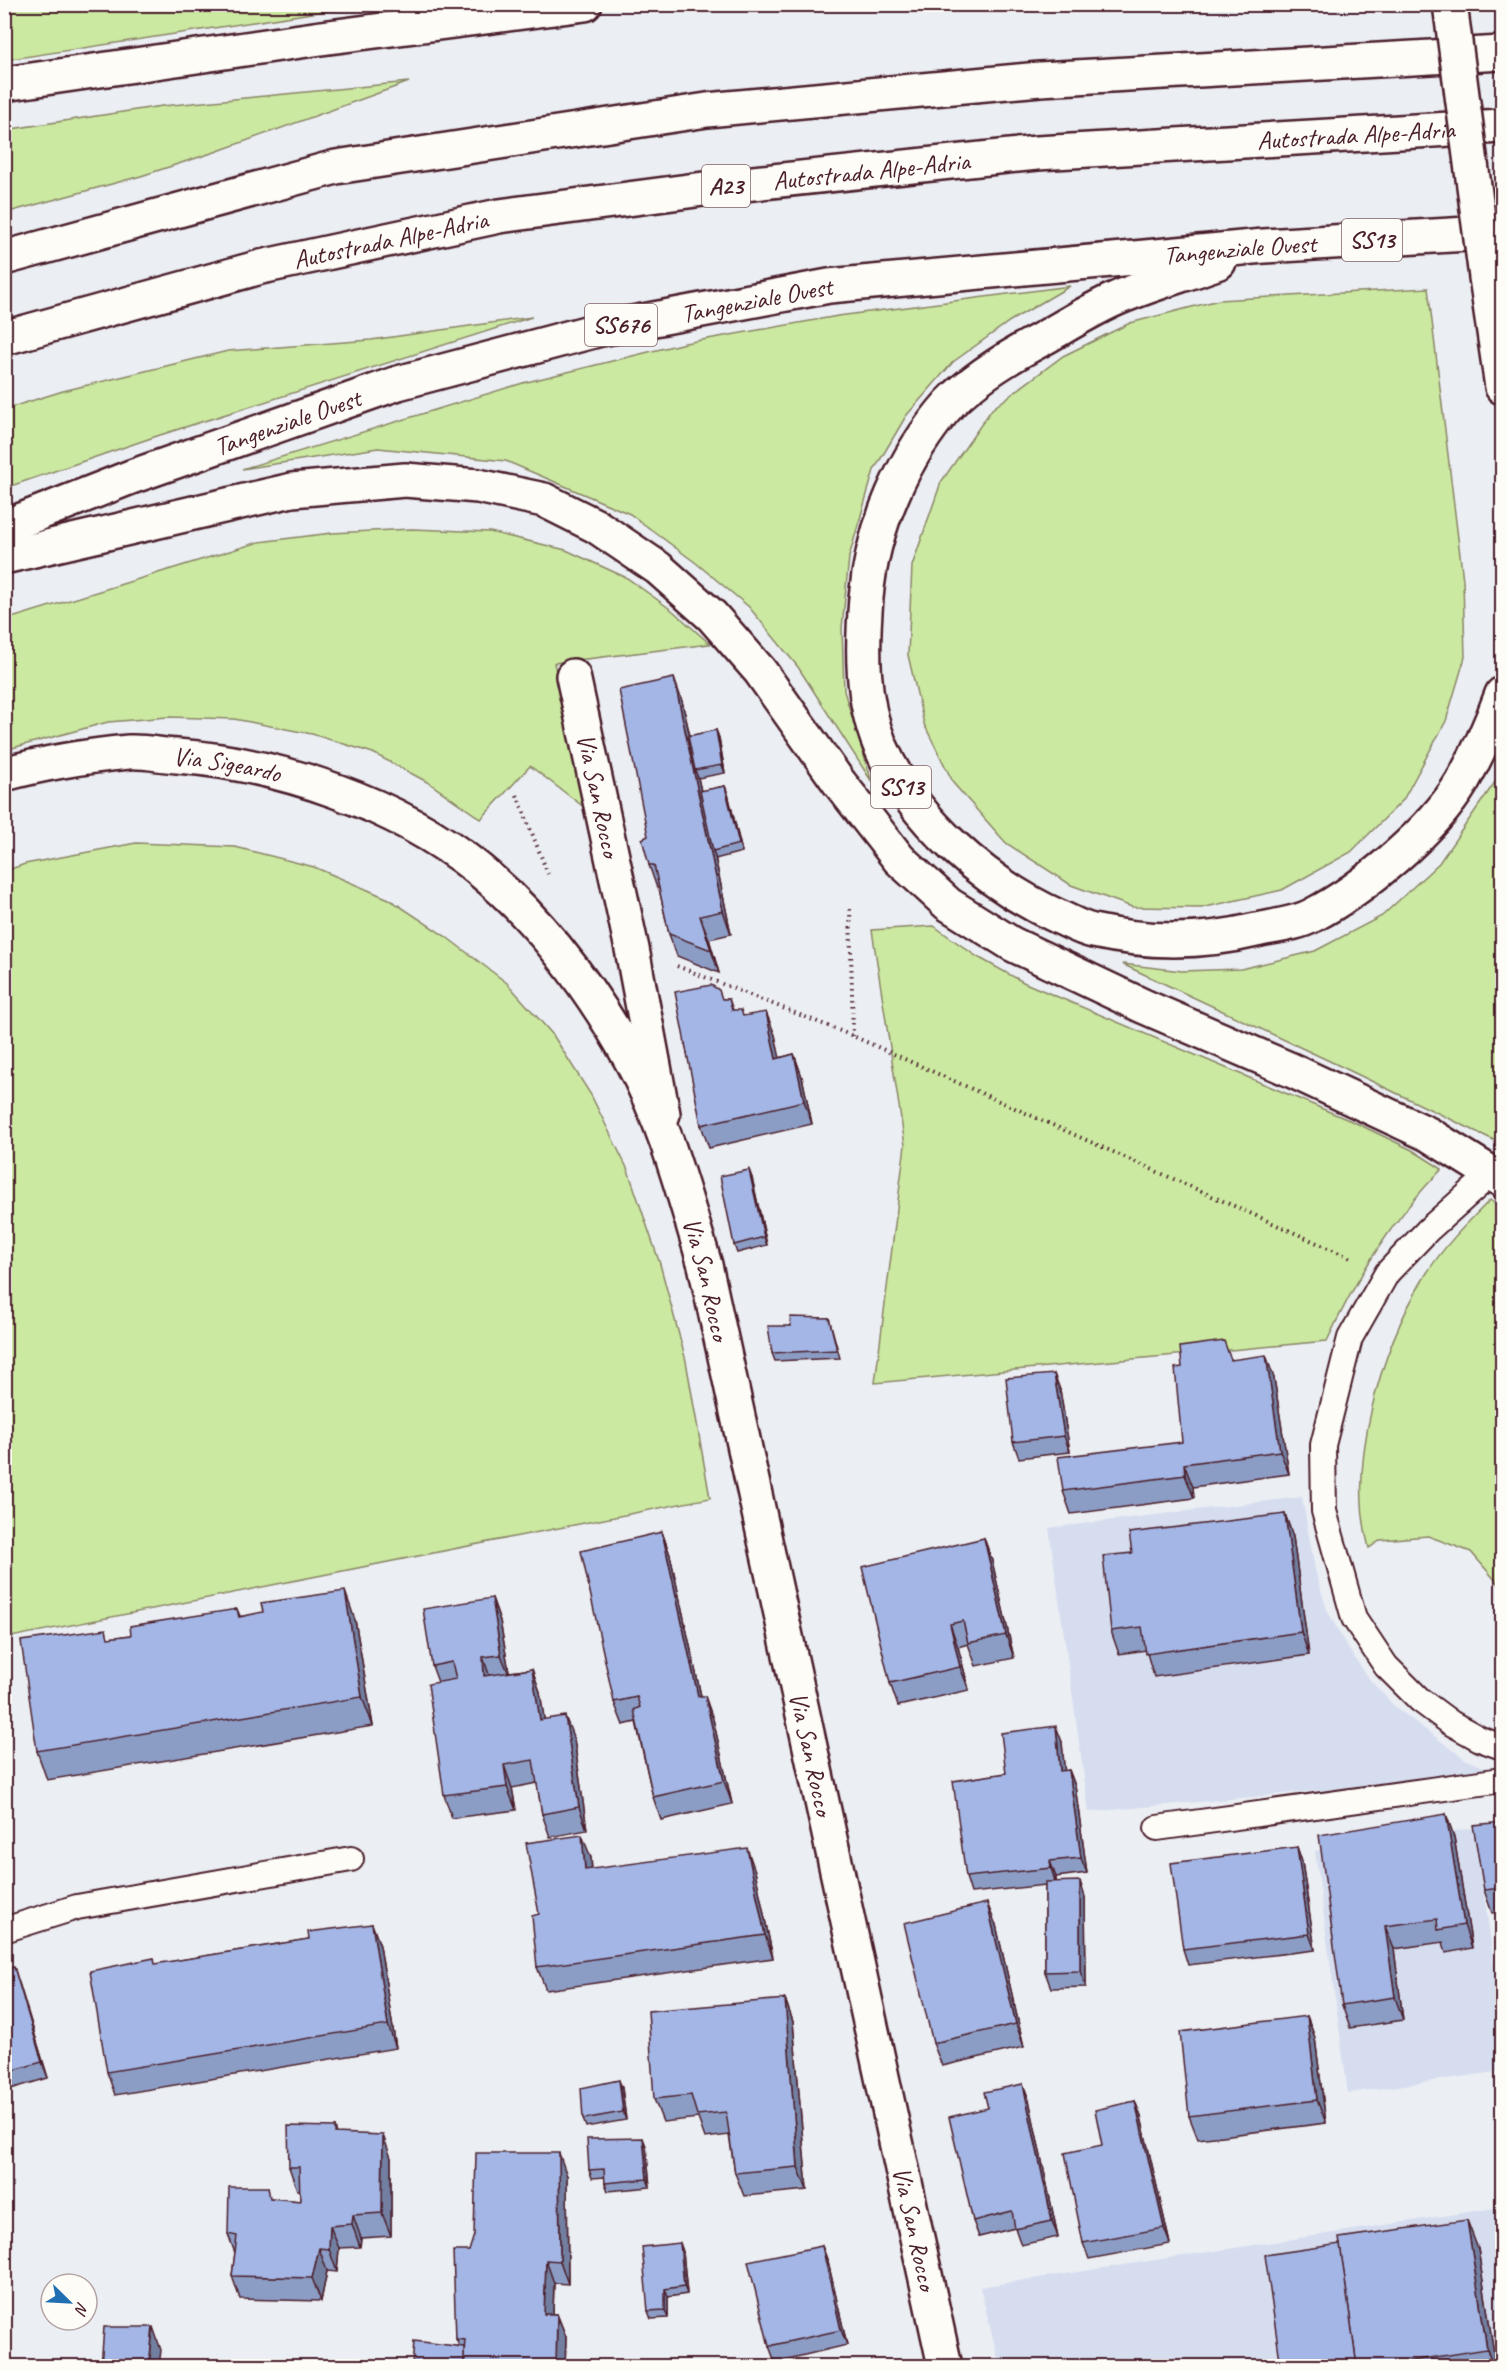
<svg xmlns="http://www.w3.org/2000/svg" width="1507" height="2371" viewBox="0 0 1507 2371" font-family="Caveat,sans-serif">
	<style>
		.built { fill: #d5ddef }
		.green { fill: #cbe9a1; stroke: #8a8466; stroke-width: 1.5 }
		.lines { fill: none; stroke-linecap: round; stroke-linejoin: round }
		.lane-casing { stroke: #4a1f2b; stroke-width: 28 }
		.street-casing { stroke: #4a1f2b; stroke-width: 38 }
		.secondary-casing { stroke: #4a1f2b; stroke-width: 38 }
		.primary-casing { stroke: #4a1f2b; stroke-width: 38 }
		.highway-casing { stroke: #4a1f2b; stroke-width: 38 }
		.path { stroke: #4a1f2b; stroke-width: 4; stroke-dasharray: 1.5 4.5; stroke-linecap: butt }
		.lane { stroke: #fdfcf7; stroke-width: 24 }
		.street { stroke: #fdfcf7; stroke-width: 33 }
		.secondary { stroke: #fdfcf7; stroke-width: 33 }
		.primary { stroke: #fdfcf7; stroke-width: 33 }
		.highway { stroke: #fdfcf7; stroke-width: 33 }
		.primary-bridge-casing { stroke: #4a1f2b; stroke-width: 38; stroke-linecap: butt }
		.primary-bridge { stroke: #fdfcf7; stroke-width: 33 }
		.wall { fill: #8c9dc5; stroke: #4a1f2b; stroke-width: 1.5 }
		.shaded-wall { fill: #727fa0; stroke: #4a1f2b; stroke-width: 1.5 }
		.building { fill: #a3b6e5; stroke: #4a1f2b; stroke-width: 1.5 }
		.labels { text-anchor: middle; stroke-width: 4.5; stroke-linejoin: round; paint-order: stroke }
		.shield { fill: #fdfcf7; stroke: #806168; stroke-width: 1.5 }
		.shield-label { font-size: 24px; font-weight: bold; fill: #4a1f2b }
		.street-label { font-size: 26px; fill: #4a1f2b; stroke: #fdfcf7 }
	</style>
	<rect width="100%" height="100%" fill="#ebeef3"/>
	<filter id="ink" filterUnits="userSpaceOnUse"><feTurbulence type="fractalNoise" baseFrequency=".0167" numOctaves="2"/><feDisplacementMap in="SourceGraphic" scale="12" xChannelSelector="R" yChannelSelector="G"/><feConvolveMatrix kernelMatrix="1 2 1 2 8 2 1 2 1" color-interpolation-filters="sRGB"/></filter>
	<g filter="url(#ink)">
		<!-- built -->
		<g class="built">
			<polygon points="1302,1497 1315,1570 1327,1610 1347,1647 1370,1680 1395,1707 1465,1759 1499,1774 1089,1812 1049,1528"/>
			<polygon points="1475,1828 1502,2023 1502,2071 1348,2093 1315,1851"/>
			<polygon points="1502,2207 1502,2366 1000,2366 980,2287"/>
		</g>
		<!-- green -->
		<g class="green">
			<polygon points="5,4 364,4 364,5 5,60"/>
			<polygon points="409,82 215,152 141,176 5,213 5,130 162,106"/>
			<polygon points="1070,286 1010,321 953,362 906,416 874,470 849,557 842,628 844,691 872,782 798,667 749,607 696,563 630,514 506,461 378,448 242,469 523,383 685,343 838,316"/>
			<polygon points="1428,288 1463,580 1465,657 1446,721 1403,800 1351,852 1282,890 1201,908 1132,907 1071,885 1006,843 954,784 924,724 908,655 912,566 941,482 992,409 1063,356 1130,323 1219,300"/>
			<polygon points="532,317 157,436 5,488 5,409 63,391 228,351 371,340"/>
			<polygon points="412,529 490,532 566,550 627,578 673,611 710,644 554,663 589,811 530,766 481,819 429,783 373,753 312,734 234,719 168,717 108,722 5,750 5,620 259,542 332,533"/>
			<polygon points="1502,772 1502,1144 1338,1065 1122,964 1182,971 1241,969 1315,951 1382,916 1439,863"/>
			<polygon points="136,843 235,847 314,867 389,899 445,936 507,983 553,1035 591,1095 628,1170 660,1264 686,1361 710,1498 6,1638 4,1630 5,871 25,864"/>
			<path d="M934 926 976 956 1025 983 1356 1123 1412 1150 1442 1169C1392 1219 1357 1277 1327 1341L875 1383 905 1145 872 930Z"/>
			<path d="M1490 1200 1502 1209V1588L1471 1552 1428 1536 1381 1540 1369 1548C1346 1464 1381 1349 1425 1276 1442 1248 1467 1223 1490 1200Z"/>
		</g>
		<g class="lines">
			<!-- lane casing -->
			<g class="lane-casing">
				<g id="lane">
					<polyline points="1492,1173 1428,1230 1387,1273 1350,1338 1323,1445 1324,1511 1354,1618 1386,1666 1420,1700 1451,1723 1480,1739 1502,1747"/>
					<polyline points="1157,1828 1502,1780"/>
					<polyline points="4,1930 77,1907 351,1859"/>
				</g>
			</g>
			<!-- street casing -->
			<g class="street-casing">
				<g id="street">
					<path id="s1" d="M573 676 632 949 663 1114"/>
				</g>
			</g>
			<!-- secondary casing -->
			<g class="secondary-casing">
				<g id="secondary">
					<path id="s2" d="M4 774C44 763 87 756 129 752 144 751 161 755 177 756 280 764 396 803 477 868 542 921 591 988 631 1060 666 1125 684 1195 705 1265L945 2366"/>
				</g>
			</g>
			<!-- primary casing -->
			<g class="primary-casing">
				<polyline id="primary" points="1486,277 1502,387"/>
			</g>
			<!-- highway casing -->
			<g class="highway-casing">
				<g id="highway">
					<polyline points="4,84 321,38 585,4"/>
					<polyline points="4,258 336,167 707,110 1040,79 1502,53"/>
					<path d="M1219 262C1184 275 1147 285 1113 300 1089 311 1065 326 1042 339 1010 356 975 377 950 403 903 456 872 528 866 598 862 647 861 699 880 745 911 819 987 885 1059 917 1070 922 1082 929 1093 931 1147 943 1203 943 1256 930 1274 926 1297 924 1313 915 1363 889 1433 831 1462 782 1478 754 1491 724 1502 694"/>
					<path id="s3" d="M4 338 261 267 499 216 734 185 1037 153 1502 126"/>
					<path id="s4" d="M4 527 131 477 398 383 601 329 829 286 1264 246 1502 232"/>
					<polyline points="4,557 292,490 405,480 478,486 544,500 596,526 658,568 712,616 760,671 838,781 899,859 948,904 1012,944 1143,1006 1291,1070 1428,1134 1502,1180"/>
				</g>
			</g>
			<!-- path -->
			<g class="path">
				<polyline points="517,795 548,874"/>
				<polyline points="850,909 853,1036"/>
				<polyline points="677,966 853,1036 1353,1259"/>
			</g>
			<!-- lane -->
			<use href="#lane" class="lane"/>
			<!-- street -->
			<use href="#street" class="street"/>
			<!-- secondary -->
			<use href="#secondary" class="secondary"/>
			<!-- primary -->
			<use href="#primary" class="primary"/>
			<!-- highway -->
			<use href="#highway" class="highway"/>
			<!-- primary-bridge casing -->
			<g class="primary-bridge-casing">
				<polyline id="primary-bridge" points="1450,4 1486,277"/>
			</g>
			<!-- primary-bridge -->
			<use href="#primary-bridge" class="primary-bridge"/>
		</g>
		<!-- wall -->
		<g class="wall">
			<polygon points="682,701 690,736 716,730 719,738 725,773 698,778 701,791 725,786 728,794 742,852 715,859 715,857 731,934 709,939 719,973 677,956 669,934 659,888 657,888 649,865 648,836"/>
			<polygon points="723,999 729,999 733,1010 775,1035 779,1058 794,1054 802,1077 812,1124 709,1148 701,1125"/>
			<polygon points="749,1170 752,1178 767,1245 737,1253 734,1245"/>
			<polygon points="829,1318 840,1358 775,1361 772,1353 791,1326"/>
			<polygon points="1231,1359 1274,1378 1289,1474 1193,1487 1194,1498 1071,1514 1063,1491 1182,1442"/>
			<polygon points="1054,1374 1060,1390 1070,1452 1019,1458 1013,1442"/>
			<polygon points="1285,1514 1293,1537 1309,1655 1154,1677 1146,1650 1119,1654 1111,1631 1132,1553"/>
			<polygon points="662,1532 670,1555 701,1696 713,1719 732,1804 661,1820 653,1797 636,1722 623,1725 614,1702"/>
			<polygon points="984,1538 992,1561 1014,1658 976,1666 968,1644 958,1647 969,1690 898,1706 890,1683"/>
			<polygon points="492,1598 500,1621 509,1672 532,1669 540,1692 544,1719 574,1739 587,1830 550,1837 542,1814 537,1783 512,1788 516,1810 452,1818 444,1795 438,1682 432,1666"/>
			<polygon points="237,1609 240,1616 355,1620 373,1726 47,1780 37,1751 110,1638 131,1635"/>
			<polygon points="1062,1742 1064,1771 1069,1770 1075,1786 1087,1873 1056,1877 1056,1882 1085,1897 1086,1987 1051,1988 1045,1972 1045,1885 971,1893 966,1877 1006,1773"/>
			<polygon points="1446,1814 1454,1837 1472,1948 1446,1953 1443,1942 1394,1949 1403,2020 1350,2028 1342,2005"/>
			<polygon points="1503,1822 1503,1912 1492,1913 1484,1890"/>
			<polygon points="1297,1847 1302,1862 1315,1950 1188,1965 1183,1949"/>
			<polygon points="591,1858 592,1869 755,1871 773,1958 546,1990 537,1967 539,1914"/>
			<polygon points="372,1924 380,1946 396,2048 115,2095 107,2072 156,1964 309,1939"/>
			<polygon points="996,1925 1024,2047 942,2066 933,2043"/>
			<polygon points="4,1970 19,1983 48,2078 4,2091"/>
			<polygon points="785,1999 793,2022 807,2190 744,2196 735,2173 729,2135 705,2138 698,2118 663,2122 654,2099"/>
			<polygon points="1307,2016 1315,2038 1326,2123 1198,2139 1189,2116"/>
			<polygon points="1023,2084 1029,2100 1058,2237 1021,2245 1015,2228 979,2237 973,2221"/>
			<polygon points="622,2088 626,2120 586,2127 583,2119"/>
			<polygon points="1135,2101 1141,2117 1170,2244 1089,2259 1083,2243 1102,2145"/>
			<polygon points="335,2127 337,2134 391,2158 391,2236 361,2238 360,2247 339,2248 337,2272 327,2271 321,2301 240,2299 232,2276 235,2253 228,2234 271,2198 300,2201 300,2190 297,2190 289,2167"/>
			<polygon points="646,2146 650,2187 608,2191 605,2183 605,2177 592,2178 589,2170"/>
			<polygon points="567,2176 568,2284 554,2283 553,2314 557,2314 566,2337 565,2367 412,2367 459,2346 456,2339 469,2251"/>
			<polygon points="680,2243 683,2252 687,2294 668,2297 668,2318 651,2319 648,2311"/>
			<polygon points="822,2246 828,2262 847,2345 775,2362 769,2346"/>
			<polygon points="1478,2249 1496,2367 1281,2367"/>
		</g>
		<!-- shaded-wall -->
		<g class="shaded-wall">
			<polygon points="674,678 682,701 697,769 695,770 698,778 714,850 713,851 715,857 731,934 723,911"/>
			<polygon points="716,730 719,738 725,773 722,765"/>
			<polygon points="725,786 728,794 742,852 739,844"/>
			<polygon points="700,916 709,939 719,973 711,950"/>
			<polygon points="766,1012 775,1035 785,1082 776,1059"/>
			<polygon points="794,1054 802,1077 812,1124 804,1101"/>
			<polygon points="749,1170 752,1178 767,1245 764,1237"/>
			<polygon points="1266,1355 1274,1378 1289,1474 1280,1451"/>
			<polygon points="1054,1374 1060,1390 1070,1452 1064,1436"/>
			<polygon points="1184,1464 1193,1487 1194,1498 1185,1475"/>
			<polygon points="1285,1514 1293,1537 1309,1655 1301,1632"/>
			<polygon points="662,1532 670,1555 706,1719 698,1696"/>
			<polygon points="984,1538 992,1561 1014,1658 1006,1635"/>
			<polygon points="345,1591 355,1620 373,1726 362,1697"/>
			<polygon points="492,1598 500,1621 510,1677 501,1655"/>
			<polygon points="950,1624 958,1647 969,1690 960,1667"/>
			<polygon points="483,1657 491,1680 484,1676"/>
			<polygon points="532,1669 540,1692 548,1743 540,1720"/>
			<polygon points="705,1696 713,1719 732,1804 724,1781"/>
			<polygon points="565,1716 574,1739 587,1830 579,1807"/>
			<polygon points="1056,1726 1062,1742 1066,1787 1060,1771"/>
			<polygon points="504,1765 512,1788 516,1810 507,1787"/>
			<polygon points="1069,1770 1075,1786 1087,1873 1081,1858"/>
			<polygon points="1446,1814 1454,1837 1472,1948 1464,1925"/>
			<polygon points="582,1835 591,1858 593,1893 585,1870"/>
			<polygon points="1297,1847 1302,1862 1315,1950 1309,1934"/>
			<polygon points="747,1848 755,1871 773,1958 765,1935"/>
			<polygon points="1050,1861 1056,1877 1056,1884 1051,1868"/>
			<polygon points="1080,1881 1085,1897 1086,1987 1080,1971"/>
			<polygon points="987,1903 996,1925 1024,2047 1016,2024"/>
			<polygon points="372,1924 380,1946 396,2048 388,2025"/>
			<polygon points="1385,1926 1394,1949 1403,2020 1395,1997"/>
			<polygon points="14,1967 19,1983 48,2078 42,2062"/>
			<polygon points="785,1999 793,2022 807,2190 798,2167"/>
			<polygon points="1307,2016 1315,2038 1326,2123 1317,2100"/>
			<polygon points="619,2080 622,2088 626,2120 623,2112"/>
			<polygon points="1023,2084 1029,2100 1058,2237 1052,2221"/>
			<polygon points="1135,2101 1141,2117 1170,2244 1164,2228"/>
			<polygon points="383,2135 391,2158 391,2236 382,2213"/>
			<polygon points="643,2138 646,2146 650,2187 647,2179"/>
			<polygon points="559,2153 567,2176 568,2284 560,2261"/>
			<polygon points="353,2215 361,2238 360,2247 352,2224"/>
			<polygon points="1467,2220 1478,2249 1496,2367 1493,2367 1487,2349"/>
			<polygon points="330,2226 339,2248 337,2272 329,2249"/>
			<polygon points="680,2243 683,2252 687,2294 684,2286"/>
			<polygon points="822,2246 828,2262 847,2345 841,2330"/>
			<polygon points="319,2248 327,2271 321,2301 312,2278"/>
			<polygon points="546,2260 554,2283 552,2337 544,2314"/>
			<polygon points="665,2289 668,2297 668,2318 665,2310"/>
			<polygon points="557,2314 566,2337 565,2367 556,2367"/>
			<polygon points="153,2327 161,2350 159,2367 149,2367"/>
		</g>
		<!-- building -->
		<g class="building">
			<polygon points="674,678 723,911 700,916 711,950 669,934 654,865 649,865 642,839 648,836 619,690"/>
			<polygon points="716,730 722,765 695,770 688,736"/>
			<polygon points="725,786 739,844 713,851 700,791"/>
			<polygon points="711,985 719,990 722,999 729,999 732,1010 741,1010 743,1016 766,1012 776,1059 794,1054 804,1101 701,1125 675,992"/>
			<polygon points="749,1170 764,1237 734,1245 720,1176"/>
			<polygon points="790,1317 829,1318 837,1350 772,1353 768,1326 791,1326"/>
			<polygon points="1224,1341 1231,1360 1266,1355 1280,1451 1184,1464 1185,1475 1063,1491 1058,1457 1182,1442 1175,1368 1182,1367 1180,1347"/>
			<polygon points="1054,1374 1064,1436 1013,1442 1006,1378"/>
			<polygon points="1285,1514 1301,1632 1146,1654 1142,1627 1111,1631 1103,1556 1132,1553 1129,1533"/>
			<polygon points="662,1532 698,1696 705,1696 724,1781 653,1797 634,1710 640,1707 637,1697 614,1702 581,1551"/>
			<polygon points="984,1538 1006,1635 968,1643 963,1621 950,1624 960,1667 890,1683 862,1567"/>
			<polygon points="345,1591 362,1697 37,1751 21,1641 106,1629 108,1638 131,1635 130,1626 237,1609 239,1617 263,1612 261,1603"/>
			<polygon points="492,1598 501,1655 483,1657 484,1676 532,1669 540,1720 565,1716 579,1807 542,1814 533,1760 504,1765 507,1787 444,1795 428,1684 456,1679 452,1662 432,1666 423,1609"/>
			<polygon points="1056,1726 1060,1771 1069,1770 1081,1858 1050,1861 1051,1868 966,1877 953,1781 1006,1773 1001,1733"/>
			<polygon points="1446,1814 1464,1925 1438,1930 1437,1919 1385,1926 1395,1997 1342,2005 1319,1835"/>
			<polygon points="1503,1822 1503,1888 1484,1890 1473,1825"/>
			<polygon points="582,1835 585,1870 747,1848 765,1935 537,1967 532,1916 539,1914 526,1843"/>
			<polygon points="1297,1847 1309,1934 1183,1949 1171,1863"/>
			<polygon points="1080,1881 1080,1971 1045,1972 1045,1882"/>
			<polygon points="987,1903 1016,2024 933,2043 904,1923"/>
			<polygon points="372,1924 388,2025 107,2072 90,1971 154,1958 155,1964 309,1939 308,1932"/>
			<polygon points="14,1967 42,2062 4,2073 4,1970"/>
			<polygon points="785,1999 798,2167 735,2173 726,2112 697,2115 691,2095 654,2099 648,2011"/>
			<polygon points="1307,2016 1317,2100 1189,2116 1180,2032"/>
			<polygon points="619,2080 623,2112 583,2119 581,2088"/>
			<polygon points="1023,2084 1052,2221 1015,2229 1012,2211 973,2221 949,2117 988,2108 984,2092"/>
			<polygon points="1135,2101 1164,2228 1083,2243 1065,2153 1102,2145 1095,2110"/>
			<polygon points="288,2126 335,2127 335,2133 383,2135 382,2213 353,2215 352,2224 330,2226 329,2249 319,2248 312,2278 232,2276 237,2236 228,2234 229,2187 268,2187 270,2198 300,2201 299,2167 289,2167"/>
			<polygon points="643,2138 647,2179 605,2183 604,2169 589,2170 587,2139"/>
			<polygon points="476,2153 559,2153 560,2261 546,2260 544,2314 557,2314 556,2367 463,2367 465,2340 456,2339 453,2251 469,2251 474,2235"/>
			<polygon points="1467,2220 1487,2349 1373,2367 1357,2367 1339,2238"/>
			<polygon points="680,2243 684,2286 665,2289 665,2310 648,2311 642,2247"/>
			<polygon points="1340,2244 1357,2367 1281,2367 1265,2255"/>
			<polygon points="822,2246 841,2330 769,2346 748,2261"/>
			<polygon points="104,2327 153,2327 149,2366 159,2367 101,2367"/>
			<polygon points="414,2341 464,2347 464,2367 412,2367"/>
		</g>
	</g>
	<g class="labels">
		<!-- shield labels -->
		<g class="shield">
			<rect x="702" y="165" width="48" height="42" rx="4.5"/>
			<rect x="1342" y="219" width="60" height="42" rx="4.5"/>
			<rect x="585" y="304" width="72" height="42" rx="4.5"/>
			<rect x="871" y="766" width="60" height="42" rx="4.5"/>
		</g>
		<g class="shield-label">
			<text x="726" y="194">A23</text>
			<text x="1372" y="248">SS13</text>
			<text x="621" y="333">SS676</text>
			<text x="901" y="795">SS13</text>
		</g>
		<!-- street labels -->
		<g class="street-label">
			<text dy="9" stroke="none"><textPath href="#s3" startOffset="1371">Autostrada Alpe-Adria</textPath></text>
			<text dy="9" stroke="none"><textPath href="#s3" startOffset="885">Autostrada Alpe-Adria</textPath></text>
			<text dy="9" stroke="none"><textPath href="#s3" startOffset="399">Autostrada Alpe-Adria</textPath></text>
			<text dy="9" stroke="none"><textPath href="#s4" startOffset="1274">Tangenziale Ovest</textPath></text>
			<text dy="9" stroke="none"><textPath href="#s4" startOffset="788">Tangenziale Ovest</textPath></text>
			<text dy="9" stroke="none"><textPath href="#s4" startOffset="302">Tangenziale Ovest</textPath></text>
			<text dy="9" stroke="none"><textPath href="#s2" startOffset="226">Via Sigeardo</textPath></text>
			<text dy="9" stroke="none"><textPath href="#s1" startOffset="122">Via San Rocco</textPath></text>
			<text dy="9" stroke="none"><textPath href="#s2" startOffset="980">Via San Rocco</textPath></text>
			<text dy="9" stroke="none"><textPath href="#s2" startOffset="1466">Via San Rocco</textPath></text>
			<text dy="9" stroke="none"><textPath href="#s2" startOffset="1952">Via San Rocco</textPath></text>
		</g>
	</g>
	<!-- margin -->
	<rect width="1507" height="2371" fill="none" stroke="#fdfcf7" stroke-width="24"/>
	<rect x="12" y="12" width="1483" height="2347" fill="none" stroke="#4a1f2b" stroke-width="2" filter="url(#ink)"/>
	<!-- north arrow -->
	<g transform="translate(69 2302) rotate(114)"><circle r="28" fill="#fdfcf7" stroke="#b5a4a5" stroke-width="1.5"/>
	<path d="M0-4.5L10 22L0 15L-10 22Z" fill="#1f6fb2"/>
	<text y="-9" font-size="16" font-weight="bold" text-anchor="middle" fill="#4a1f2b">N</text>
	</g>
</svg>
